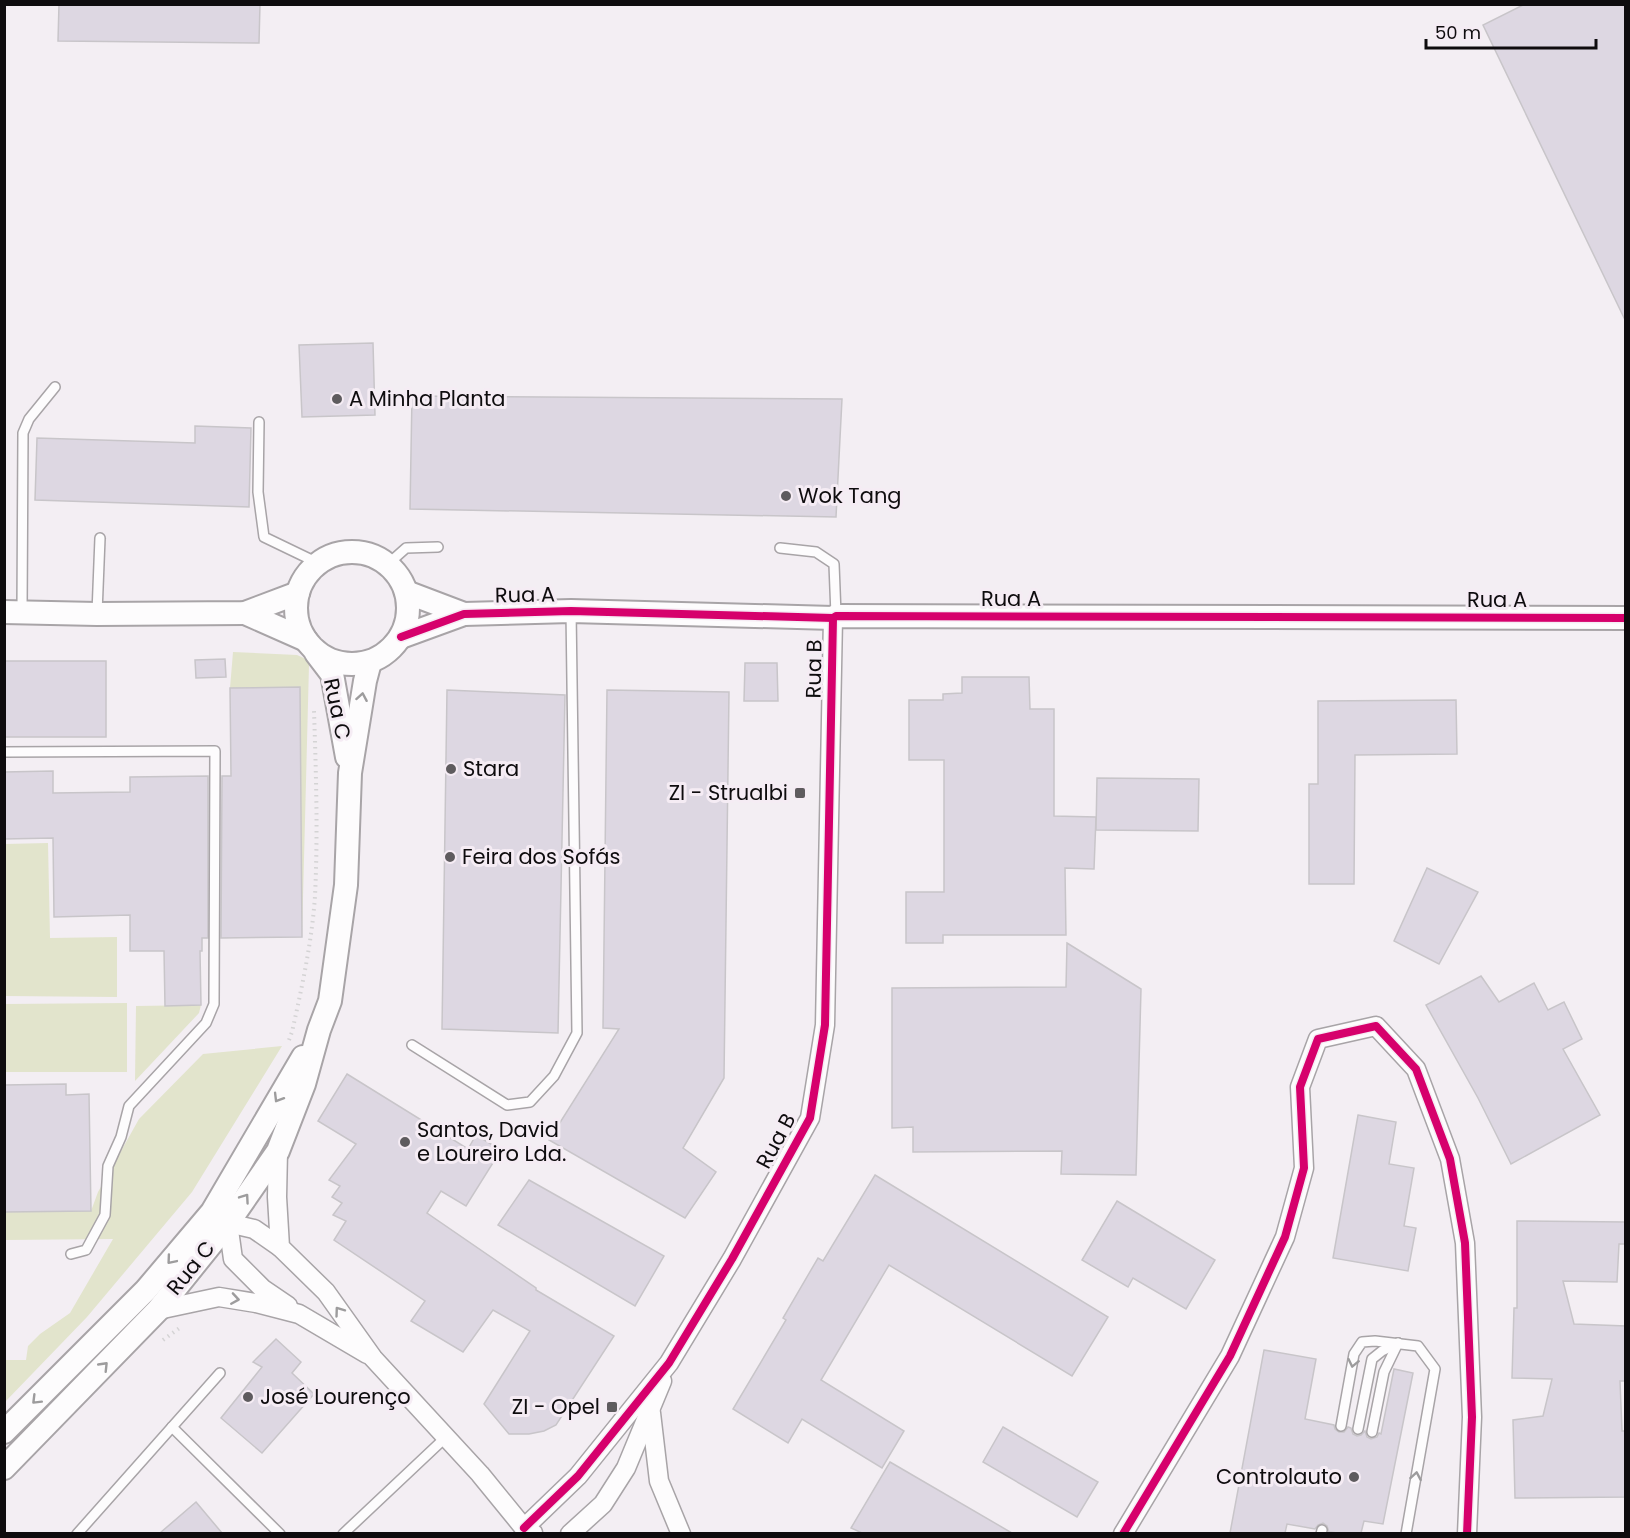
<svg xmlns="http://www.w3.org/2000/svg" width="1630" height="1538" viewBox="0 0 1630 1538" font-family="Poppins,sans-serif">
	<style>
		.green { fill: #e2e4cc }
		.building { fill: #ddd7e2; stroke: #c8c5c9; stroke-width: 1.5 }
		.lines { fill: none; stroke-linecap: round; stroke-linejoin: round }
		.service-casing { stroke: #a8a4a7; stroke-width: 12 }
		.minor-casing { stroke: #a8a4a7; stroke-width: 21 }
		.tertiary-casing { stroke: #a8a4a7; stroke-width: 26 }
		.path { stroke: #d4d3d4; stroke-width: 4; stroke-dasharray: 1.5 4.5; stroke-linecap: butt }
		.service { stroke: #fdfcfd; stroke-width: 9 }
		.minor { stroke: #fdfcfd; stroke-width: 18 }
		.tertiary { stroke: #fdfcfd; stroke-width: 22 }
		.cycleway-casing { stroke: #f5ecf4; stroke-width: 11 }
		.cycleway { stroke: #d6006c; stroke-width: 8 }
		.oneway { stroke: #9d9c9d }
		.poi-dot { fill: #5e5b5e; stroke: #f5ecf4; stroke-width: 2 }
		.labels { text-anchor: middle; stroke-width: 6; stroke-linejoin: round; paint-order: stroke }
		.poi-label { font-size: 21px; fill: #0e0c0e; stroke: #f5ecf4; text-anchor: start }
		.street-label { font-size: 21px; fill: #0e0c0e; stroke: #f5ecf4 }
	</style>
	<rect width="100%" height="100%" fill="#f3eef3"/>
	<!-- green -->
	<g class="green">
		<polygon points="233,652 297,655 306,659 309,665 302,937 299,687 230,688"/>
		<polygon points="48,843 50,938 117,937 117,997 5,996 5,844"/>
		<polygon points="127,1003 127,1072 5,1072 5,1004"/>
		<polygon points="201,1005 199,1013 135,1081 136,1006"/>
		<polygon points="282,1046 192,1192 87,1317 5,1402 5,1360 26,1360 28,1346 40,1334 70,1313 113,1239 5,1240 5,1212 91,1211 98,1192 139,1119 203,1054"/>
	</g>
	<!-- building -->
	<g class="building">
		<polygon points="59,4 260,4 259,43 58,41"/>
		<polygon points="1525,4 1626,4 1626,322 1483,25"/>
		<polygon points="373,343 375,415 302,417 299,345"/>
		<polygon points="412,396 842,399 836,517 410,509"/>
		<polygon points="195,426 251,428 249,507 35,500 37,438 195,443"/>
		<polygon points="225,659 226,677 196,678 195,660"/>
		<rect x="4" y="661" width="102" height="76"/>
		<polygon points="745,663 777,663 778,701 744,701"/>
		<polygon points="962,677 1029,677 1030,709 1054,709 1054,816 1096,817 1094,869 1065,868 1066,935 943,935 943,943 906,943 906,892 944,892 944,760 909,760 909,700 943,700 943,694 962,693"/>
		<polygon points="300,687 302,937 221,938 222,776 231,776 230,688"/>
		<polygon points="447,690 565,695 558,1033 442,1029"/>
		<polygon points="607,690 729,692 724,1078 683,1148 716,1172 685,1218 549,1140 619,1029 603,1028"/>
		<polygon points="1456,700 1457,754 1355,755 1354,884 1309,884 1309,784 1318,784 1318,701"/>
		<polygon points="53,771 53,793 130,792 130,777 208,776 208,938 202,938 202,951 200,951 201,1005 165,1006 164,951 130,951 130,915 54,917 53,838 4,839 4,772"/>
		<polygon points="1097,778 1199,779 1198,831 1096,830"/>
		<polygon points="1427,868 1478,892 1439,964 1394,941"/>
		<polygon points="1067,943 1141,989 1136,1175 1061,1174 1062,1151 913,1152 913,1127 892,1128 892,988 1066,987"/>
		<polygon points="1481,976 1499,1002 1534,983 1548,1010 1564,1002 1582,1039 1563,1049 1600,1115 1511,1164 1478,1098 1426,1005"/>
		<polygon points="347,1074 468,1149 476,1135 501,1150 466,1206 441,1191 427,1213 536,1288 536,1290 614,1336 556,1425 544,1431 529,1434 509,1434 484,1404 530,1331 493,1310 463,1352 411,1321 425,1301 334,1240 346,1221 333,1215 342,1203 332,1197 340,1186 329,1180 356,1144 318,1121"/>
		<polygon points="66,1084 66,1095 89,1094 91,1211 4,1212 4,1085"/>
		<polygon points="1358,1115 1396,1122 1389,1164 1414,1168 1404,1226 1416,1228 1408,1271 1333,1258"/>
		<polygon points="875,1175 1108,1317 1072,1376 889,1265 821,1380 904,1431 882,1468 802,1419 788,1443 733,1409 786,1320 783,1318 818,1258 823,1261"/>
		<polygon points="529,1180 664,1256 635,1306 498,1225"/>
		<polygon points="1117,1201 1215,1260 1186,1309 1133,1278 1128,1287 1082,1260"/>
		<polygon points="1517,1221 1626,1222 1626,1244 1619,1244 1617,1282 1563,1281 1574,1324 1626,1326 1626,1381 1620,1381 1622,1431 1626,1431 1626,1497 1515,1498 1513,1420 1543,1416 1552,1379 1512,1378 1514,1308 1517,1308"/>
		<polygon points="276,1339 301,1362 292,1373 314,1394 262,1453 221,1418 262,1367 253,1362"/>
		<polygon points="1264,1350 1316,1359 1305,1419 1334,1425 1335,1429 1339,1432 1344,1432 1348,1427 1351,1428 1353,1434 1357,1436 1361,1435 1365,1431 1367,1437 1371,1439 1377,1437 1379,1433 1381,1434 1394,1369 1413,1373 1383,1524 1364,1521 1361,1533 1338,1533 1329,1532 1327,1526 1323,1523 1318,1525 1315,1529 1287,1524 1285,1533 1230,1533"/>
		<polygon points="1003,1427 1098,1482 1077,1517 983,1462"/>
		<polygon points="890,1462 1012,1533 862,1533 851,1528"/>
		<polygon points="196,1502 222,1533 160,1533"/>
	</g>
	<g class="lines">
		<!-- service casing -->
		<g class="service-casing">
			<g id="service">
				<polyline points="259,422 258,492 264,537 318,563"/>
				<polyline points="780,548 816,552 834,564 836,615"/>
				<polyline points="388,564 406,548 438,547"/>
				<polyline points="22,611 23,433 29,419 55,387"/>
				<polyline points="97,613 100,538"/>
				<polyline points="4,752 215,751 214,1004 206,1023 129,1106 121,1137 108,1166 105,1215 86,1250 71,1254"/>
				<polyline points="412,1045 507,1105 530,1102 554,1076 577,1033 571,611"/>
				<polyline points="1341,1426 1354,1354 1362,1342 1375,1341 1418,1346 1435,1369 1406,1534"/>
				<polyline points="172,1427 280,1534"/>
				<polyline points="1358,1429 1372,1359 1382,1351 1398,1343"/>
				<polyline points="1372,1432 1384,1372 1398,1343"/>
				<polyline points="77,1534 220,1373"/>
				<polyline points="343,1534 446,1437"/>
				<polyline points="1321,1534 1322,1530"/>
			</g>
		</g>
		<!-- minor casing -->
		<g class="minor-casing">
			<g id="minor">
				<polyline points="278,1151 277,1197 280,1247 326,1292 373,1358 480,1474 524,1528 533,1533"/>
				<polyline points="221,1218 228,1223 254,1229 280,1247"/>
				<polyline points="228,1223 233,1259 263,1289 288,1306"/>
				<polyline points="158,1310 219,1297 256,1303 299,1314 367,1354"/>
				<polyline points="651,1413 659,1481 681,1534"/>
				<polyline points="524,1528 578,1476 669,1363 732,1259 810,1118 825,1025 833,618"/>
				<polyline points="570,1534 603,1504 626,1468 662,1381"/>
				<polyline points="1123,1534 1230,1356 1285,1237 1304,1168 1300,1087 1318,1039 1376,1026 1416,1069 1450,1159 1465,1243 1472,1417 1467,1534"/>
			</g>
		</g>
		<!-- tertiary casing -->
		<g class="tertiary-casing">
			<g id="tertiary">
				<circle cx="352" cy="608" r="56"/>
				<polyline points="406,592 464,614"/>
				<polyline points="4,612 97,614 245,613 298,593"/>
				<polyline points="245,613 306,640"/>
				<polyline points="401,637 464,614 571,611 833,618 836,616 1626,618"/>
				<polyline points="316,653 332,674 347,757"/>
				<polyline points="4,1432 146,1290 212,1212 303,1057"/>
				<polyline points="4,1468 158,1310 228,1223 278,1151 304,1084 319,1030 330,1001 346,885 350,773 365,681 370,662"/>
			</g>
		</g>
		<!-- path -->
		<g class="path">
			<path d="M289 1040 292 1032C302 987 312 941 315 896 318 834 316 772 314 711"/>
			<polyline points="163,1340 181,1327"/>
		</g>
		<!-- service -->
		<use href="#service" class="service"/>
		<!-- minor -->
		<use href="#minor" class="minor"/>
		<!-- tertiary -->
		<use href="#tertiary" class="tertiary"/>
		<!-- cycleway casing -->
		<g class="cycleway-casing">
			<g id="cycleway">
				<polyline points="401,637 464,614 571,611 833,618 836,616 1626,618"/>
				<polyline points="524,1528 578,1476 669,1363 732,1259 810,1118 825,1025 833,618"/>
				<polyline points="1123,1534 1230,1356 1285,1237 1304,1168 1300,1087 1318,1039 1376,1026 1416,1069 1450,1159 1465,1243 1472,1417 1467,1534"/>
			</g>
		</g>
		<!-- cycleway -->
		<use href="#cycleway" class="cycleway"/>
	</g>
	<!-- one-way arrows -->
	<defs><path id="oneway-chevron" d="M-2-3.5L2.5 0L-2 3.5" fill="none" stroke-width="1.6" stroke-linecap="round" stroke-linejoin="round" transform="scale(1.5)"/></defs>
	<g class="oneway">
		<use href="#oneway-chevron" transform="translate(362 697) rotate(-80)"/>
		<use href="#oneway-chevron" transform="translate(278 1098) rotate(121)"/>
		<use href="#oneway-chevron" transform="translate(245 1198) rotate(-55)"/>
		<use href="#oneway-chevron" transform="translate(171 1260) rotate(130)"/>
		<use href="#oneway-chevron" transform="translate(235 1299) rotate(9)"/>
		<use href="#oneway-chevron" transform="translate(339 1311) rotate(-126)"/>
		<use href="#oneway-chevron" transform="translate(1353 1363) rotate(102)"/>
		<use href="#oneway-chevron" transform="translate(104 1366) rotate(-46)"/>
		<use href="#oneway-chevron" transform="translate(36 1400) rotate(135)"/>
		<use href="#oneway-chevron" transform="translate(1416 1476) rotate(-80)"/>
	</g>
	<!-- markers -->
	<g class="poi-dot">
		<circle cx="337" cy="399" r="6"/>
		<circle cx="786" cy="496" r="6"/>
		<circle cx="451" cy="769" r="6"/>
		<rect x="794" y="787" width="12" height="12" rx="3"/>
		<circle cx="450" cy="857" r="6"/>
		<circle cx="405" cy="1142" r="6"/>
		<circle cx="248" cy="1397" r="6"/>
		<rect x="606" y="1401" width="12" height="12" rx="3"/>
		<circle cx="1354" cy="1477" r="6"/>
	</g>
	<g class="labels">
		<!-- poi labels -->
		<g class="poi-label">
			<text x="349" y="406">A Minha Planta</text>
			<text x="798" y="503">Wok Tang</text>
			<text x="463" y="776">Stara</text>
			<text x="788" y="800" text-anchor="end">ZI - Strualbi</text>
			<text x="462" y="864">Feira dos Sofás</text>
			<text x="417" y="1137">Santos, David<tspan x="417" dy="24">e Loureiro Lda.</tspan></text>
			<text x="260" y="1404">José Lourenço</text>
			<text x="600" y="1414" text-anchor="end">ZI - Opel</text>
			<text x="1342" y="1484" text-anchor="end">Controlauto</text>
		</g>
		<!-- street labels -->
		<g class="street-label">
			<text transform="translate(525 595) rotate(-1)" y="7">Rua A</text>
			<text x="1011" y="606">Rua A</text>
			<text x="1497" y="607">Rua A</text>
			<text transform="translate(814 669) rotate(-89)" y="7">Rua B</text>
			<text transform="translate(337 709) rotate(78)" y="7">Rua C</text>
			<text transform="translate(776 1141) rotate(-62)" y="7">Rua B</text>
			<text transform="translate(191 1268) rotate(-51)" y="7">Rua C</text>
		</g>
	</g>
	<!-- border -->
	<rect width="1630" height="1538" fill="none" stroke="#0e0c0e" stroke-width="12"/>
	<!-- scale -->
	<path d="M1426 39v9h170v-9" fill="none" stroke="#0e0c0e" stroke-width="3"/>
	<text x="1435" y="39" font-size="18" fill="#0e0c0e" stroke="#f5ecf4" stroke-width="4.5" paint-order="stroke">50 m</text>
</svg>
